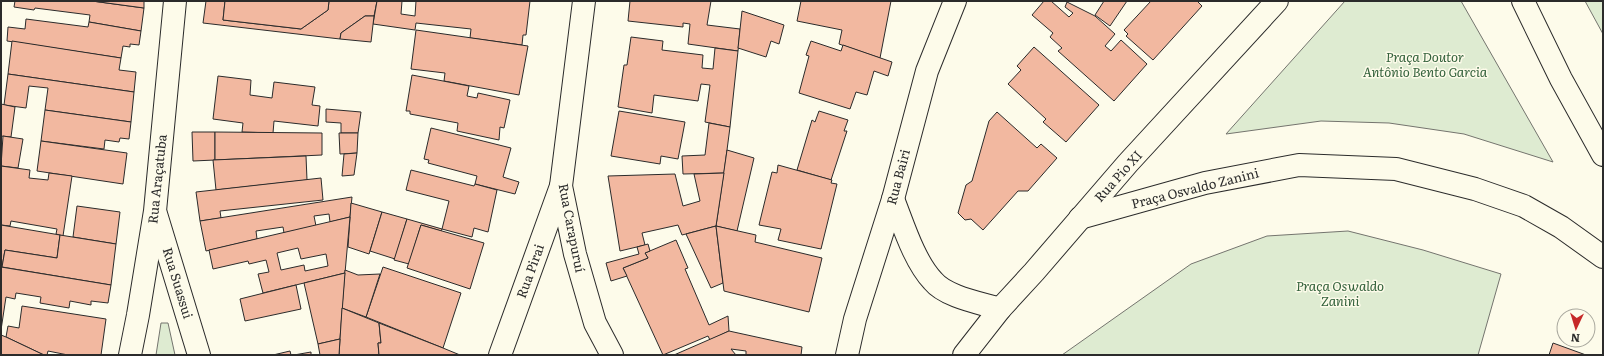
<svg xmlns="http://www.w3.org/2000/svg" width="1604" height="356" viewBox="0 0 1604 356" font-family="Literata,serif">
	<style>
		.green { fill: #deebd1; stroke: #74746e }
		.building { fill: #f2b8a0; stroke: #2b2b2b; fill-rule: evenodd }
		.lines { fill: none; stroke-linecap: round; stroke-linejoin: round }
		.minor-casing { stroke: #2b2b2b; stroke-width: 24 }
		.major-casing { stroke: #2b2b2b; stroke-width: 24 }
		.minor { stroke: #fdfbea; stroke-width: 22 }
		.major { stroke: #fdfbea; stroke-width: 22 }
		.labels { text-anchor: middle; stroke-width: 3; stroke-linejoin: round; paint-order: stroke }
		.park-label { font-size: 13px; font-style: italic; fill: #34623c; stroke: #fdfbea }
		.street-label { font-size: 13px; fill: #2b2b2b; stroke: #fdfbea }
	</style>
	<rect width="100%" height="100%" fill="#fdfbea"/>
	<!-- green -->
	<g class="green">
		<polygon points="1345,1 1461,1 1553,162 1464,134 1389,123 1321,121 1226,134"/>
		<polygon points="1585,1 1603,1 1603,34"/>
		<polygon points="1348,231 1423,250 1501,274 1478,355 1062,355 1191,264 1267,236"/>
		<polygon points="161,323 168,323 175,355 156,355"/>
	</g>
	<!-- building -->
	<g class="building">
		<polygon points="15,1 92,1 144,8 141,31 89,22 90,15 35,8 34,10 14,7"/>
		<polygon points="92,1 144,1 144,8"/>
		<polygon points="206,1 225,1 223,20 301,29 328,10 329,1 377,1 374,16 365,16 341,33 340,39 203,23"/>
		<polygon points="225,1 329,1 328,10 301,29 223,20"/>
		<polygon points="377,1 402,1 401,14 415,16 416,1 530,1 526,35 523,35 522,45 470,38 471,29 416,23 415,30 373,24"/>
		<polygon points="630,1 711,1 707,25 740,29 738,51 688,44 690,24 683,23 683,27 628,21"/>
		<polygon points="801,1 891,1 880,58 839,44 842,30 797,21"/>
		<polygon points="1044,1 1051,1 1069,17 1073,13 1065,7 1067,2 1095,16 1115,34 1105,46 1111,51 1121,40 1147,64 1114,101 1058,51 1062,48 1050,37 1053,33 1032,15"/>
		<polygon points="1104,1 1127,1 1110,26 1095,15"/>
		<polygon points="1151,1 1197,1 1202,6 1153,60 1126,36 1128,34 1124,30"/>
		<polygon points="742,11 784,25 779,44 771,41 766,57 738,48"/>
		<polygon points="365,16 374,16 371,42 340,39 341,33"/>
		<polygon points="26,19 88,27 89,22 141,31 139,45 130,44 130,47 123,46 121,58 7,41 8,27 25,29"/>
		<polygon points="416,30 528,46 519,95 444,81 445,73 411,69"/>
		<polygon points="631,37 663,41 662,50 703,55 702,68 713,69 715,48 738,51 730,127 705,122 710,85 701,84 698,101 654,95 652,113 618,107 624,65 627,65"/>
		<polygon points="12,41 121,58 119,70 136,72 134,92 8,74"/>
		<polygon points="811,41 841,51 843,45 892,62 888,76 874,71 867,95 856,92 850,109 799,93 809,56 806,55"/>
		<polygon points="1034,47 1099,105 1066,142 1043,122 1046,119 1008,84 1021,70 1017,66"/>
		<polygon points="8,74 134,92 131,122 45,110 48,88 29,86 26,108 4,105"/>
		<polygon points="412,75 469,86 467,96 477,98 478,93 510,100 504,128 500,127 499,140 457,131 458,123 410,114 410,111 406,111"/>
		<polygon points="218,76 251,80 250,95 272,98 274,82 315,87 312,105 320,106 318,126 274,121 273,133 242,132 243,123 213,119"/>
		<polygon points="1,104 15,107 11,137 1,136"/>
		<polygon points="326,109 361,112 358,133 341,133 341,123 326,122"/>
		<polygon points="45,110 131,122 129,139 120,138 119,142 105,140 104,149 41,141"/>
		<polygon points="619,111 685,122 678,159 661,156 660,164 611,156"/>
		<polygon points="819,111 848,120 844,131 847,131 831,180 797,170 812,120 815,122"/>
		<polygon points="997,112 1037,148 1041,144 1057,158 1028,191 1018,191 983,230 971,219 965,220 958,213 966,185 972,181 989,121"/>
		<polygon points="709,123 730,127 724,173 683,174 682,156 705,155"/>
		<polygon points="431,128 511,148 503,177 519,182 515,194 475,184 477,176 428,163 429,160 424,159"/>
		<polygon points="192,132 215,132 215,160 193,161"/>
		<polygon points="215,132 322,133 322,155 215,160"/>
		<polygon points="339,133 358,133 357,153 340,154"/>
		<polygon points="3,136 23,139 18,168 1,166"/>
		<polygon points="41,141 127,153 123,184 37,171"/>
		<polygon points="727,150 754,158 737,231 716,226"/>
		<polygon points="357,153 354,175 342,176 344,154"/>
		<polygon points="306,156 307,180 216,190 213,160"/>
		<polygon points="778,165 832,180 831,183 837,184 821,249 778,240 781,229 759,225 772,172 777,173"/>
		<polygon points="1,166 30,170 29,178 48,180 49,173 72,176 63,236 56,234 57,229 11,221 10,226 1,225"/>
		<polygon points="411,170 474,186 475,184 497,190 488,232 474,228 472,237 442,229 449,201 406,190"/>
		<polygon points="724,173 716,226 682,235 678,225 642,233 645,245 620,251 608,176 675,174 683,206 700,201 694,174"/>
		<polygon points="321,178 323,200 220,211 221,218 200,221 196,192"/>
		<polygon points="352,197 350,217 330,222 329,214 314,216 316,226 284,233 283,227 256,231 257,239 206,251 200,221"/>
		<polygon points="351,203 382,212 369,254 348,247"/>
		<polygon points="77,206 120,212 116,244 73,237"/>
		<polygon points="382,212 407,219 395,259 370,251"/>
		<path d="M350 217 345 273 263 293 258 274 269 272 266 260 249 264 248 261 213 269 209 250ZM298 248 301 259 326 254 328 266 305 271 304 265 281 270 277 253Z"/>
		<polygon points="407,219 442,229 441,231 421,225 409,264 394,260"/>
		<polygon points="1,225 60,235 57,258 5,250 2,267 1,267"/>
		<polygon points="421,225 484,243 470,289 407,268"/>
		<polygon points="716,226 723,283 711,288 686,234"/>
		<polygon points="716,226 756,235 755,242 822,258 809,312 724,291"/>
		<polygon points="60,235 116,244 111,285 2,267 5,250 57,258"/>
		<polygon points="676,240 688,268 685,269 709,325 728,316 729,331 710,340 708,336 663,355 623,268 648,258 645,253"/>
		<polygon points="648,244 650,251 645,253 648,258 623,268 627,276 611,281 606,263 639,254 637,247"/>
		<polygon points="1,267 111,285 108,303 91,301 91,305 70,301 69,308 40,303 41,297 16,293 15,299 6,297 1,330"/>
		<polygon points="383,267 461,293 443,348 366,317"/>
		<polygon points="345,270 358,275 380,274 366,317 342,308"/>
		<polygon points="345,273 340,339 318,344 304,283"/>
		<polygon points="296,285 301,309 245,321 240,299"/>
		<polygon points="22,306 106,319 101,355 68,355 48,351 47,355 44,355 6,337 8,326 19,328"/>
		<polygon points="342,308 379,323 381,343 378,343 379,355 339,355"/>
		<polygon points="379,323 443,348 460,355 379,355 378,343 381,343"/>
		<polygon points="729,331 802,347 801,355 746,355 746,351 731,349 736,355 674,355"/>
		<polygon points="1,335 6,337 44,355 1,355"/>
		<polygon points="340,339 339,355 320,355 318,344"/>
		<polygon points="1553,343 1586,355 1549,355"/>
		<polygon points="290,351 291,355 273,355"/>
		<polygon points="311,352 311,355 294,355"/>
	</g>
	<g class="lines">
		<!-- minor casing -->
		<g class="minor-casing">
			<g id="minor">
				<polyline points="584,1 561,186 575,254 595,323 612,355"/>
				<polyline points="1523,1 1561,79 1603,155"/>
				<polyline points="156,214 199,355"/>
				<polyline points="1080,218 1205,183 1299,165 1396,169 1475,189 1524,206 1561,227 1603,257"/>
				<polyline points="130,355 138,315 155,211 175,1"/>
				<polyline points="500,355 561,186"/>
			</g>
		</g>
		<!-- major casing -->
		<g class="major-casing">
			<g id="major">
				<path d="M893 199C903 224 914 261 933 281 946 297 981 303 1000 309"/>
				<polyline points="847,355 855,319 893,199 927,71 955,1"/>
				<polyline points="964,355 1000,309 1034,272 1128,163 1277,1"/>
			</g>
		</g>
		<!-- minor -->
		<use href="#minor" class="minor"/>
		<!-- major -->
		<use href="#major" class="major"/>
	</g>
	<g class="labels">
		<!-- park labels -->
		<g class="park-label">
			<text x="1425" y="62">Praça Doutor<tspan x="1425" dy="15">Antônio Bento Garcia</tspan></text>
			<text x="1340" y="291">Praça Oswaldo<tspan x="1340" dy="15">Zanini</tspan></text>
		</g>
		<!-- street labels -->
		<g class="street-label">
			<text transform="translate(1118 176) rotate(-48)" y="5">Rua Pio XI</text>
			<text transform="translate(898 177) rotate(-75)" y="5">Rua Bairi</text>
			<text transform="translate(157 179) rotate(-84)" y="5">Rua Araçatuba</text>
			<text transform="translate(1195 188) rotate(-14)" y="5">Praça Osvaldo Zanini</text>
			<text transform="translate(572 228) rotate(79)" y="5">Rua Carapuruí</text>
			<text transform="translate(530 271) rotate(-70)" y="5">Rua Pirai</text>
			<text transform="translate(178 283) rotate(73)" y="5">Rua Suassui</text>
		</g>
	</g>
	<!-- border -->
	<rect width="1604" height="356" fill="none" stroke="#2b2b2b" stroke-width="4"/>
	<!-- north arrow -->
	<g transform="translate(1576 328) rotate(184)"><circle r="19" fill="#fdfbea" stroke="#a9a89e"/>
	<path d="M0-3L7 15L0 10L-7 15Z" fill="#c62828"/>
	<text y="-6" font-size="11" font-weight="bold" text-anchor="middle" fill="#2b2b2b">N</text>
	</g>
</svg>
